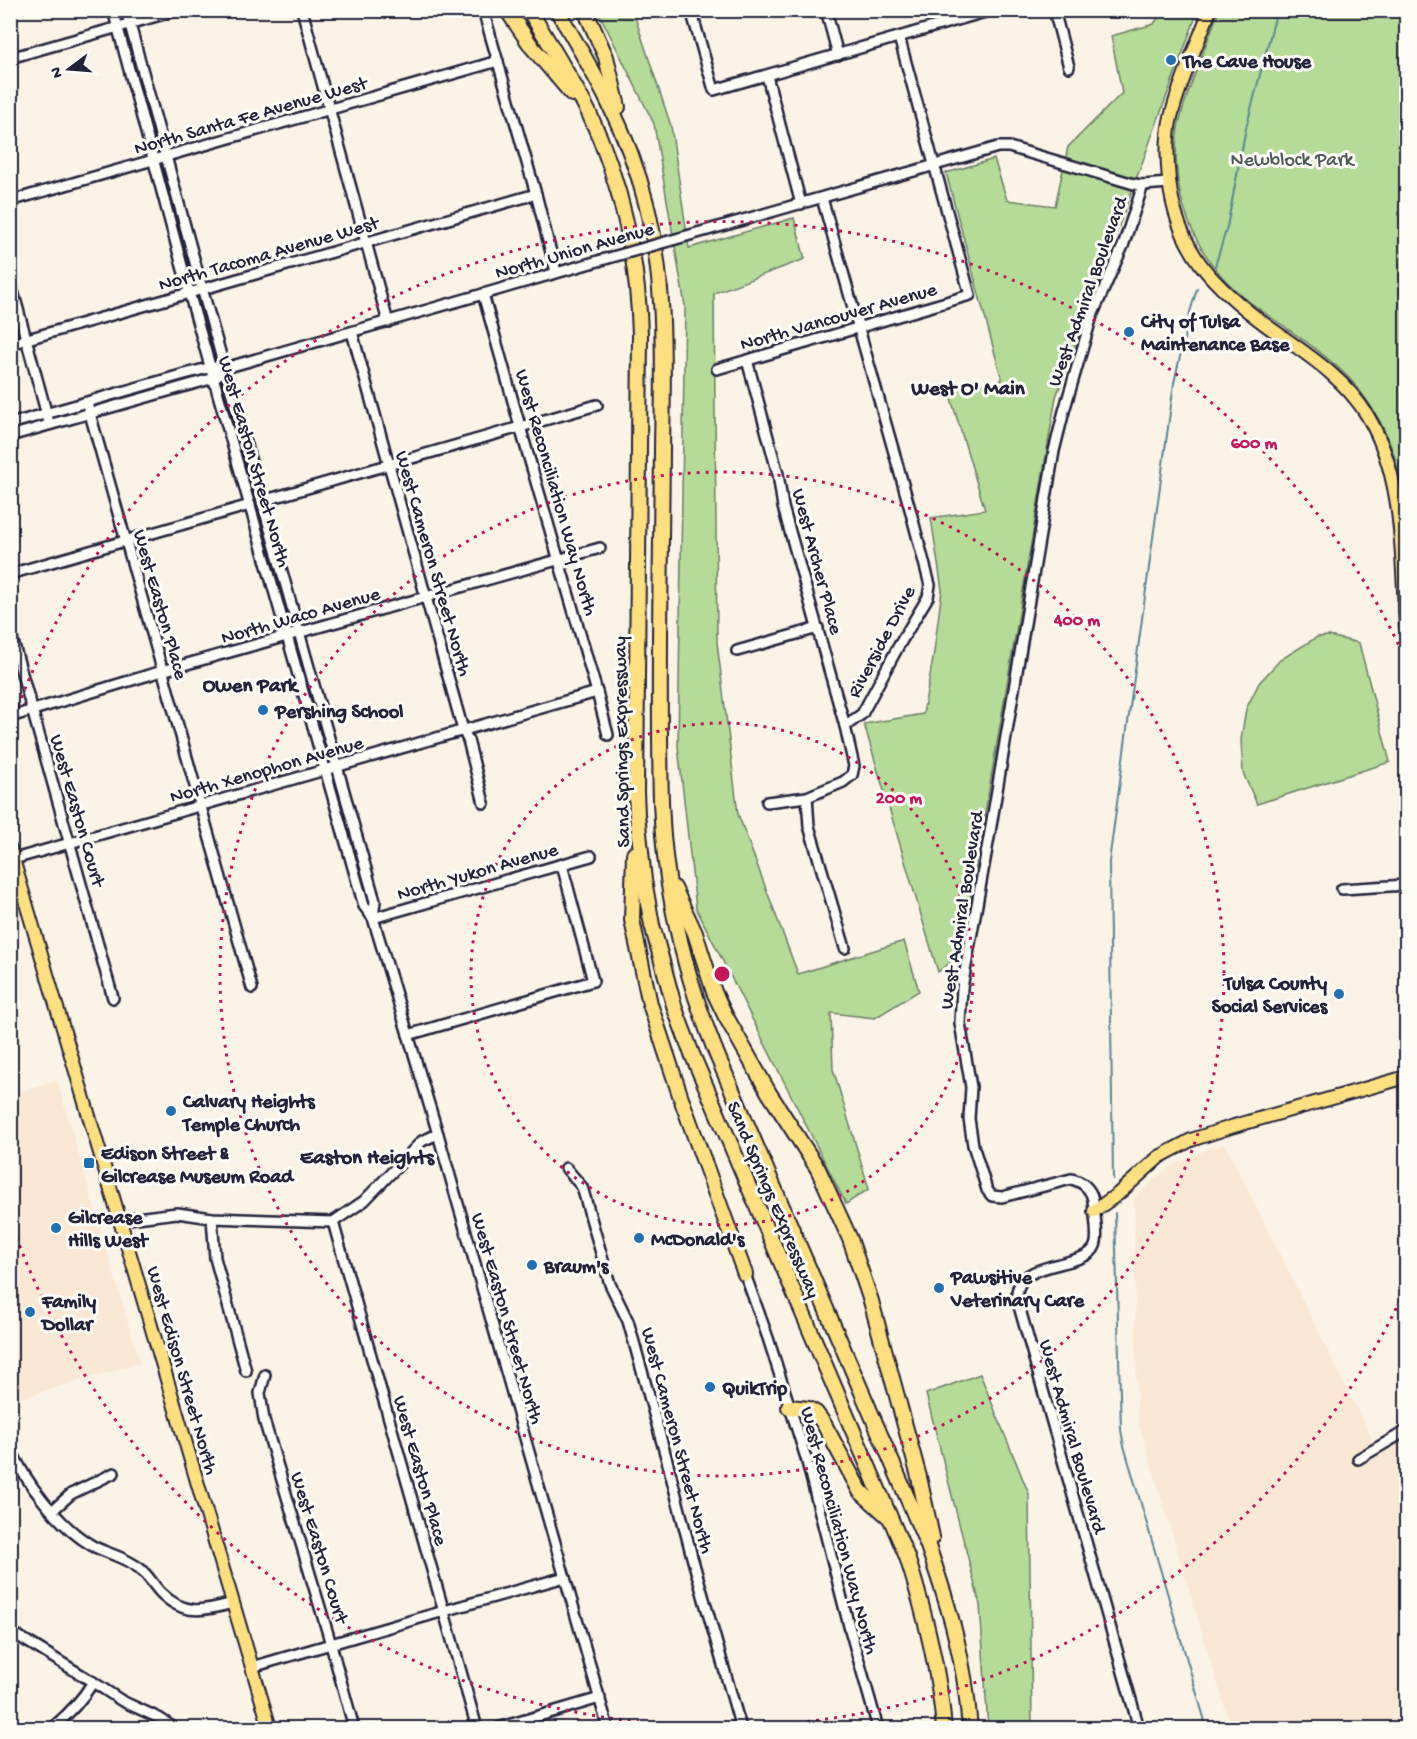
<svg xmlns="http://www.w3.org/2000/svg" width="1417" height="1739" viewBox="0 0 1417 1739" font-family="'Gochi Hand',sans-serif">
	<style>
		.built { fill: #fbe8d4 }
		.green { fill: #b4db97; stroke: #6b7e69; stroke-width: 1.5 }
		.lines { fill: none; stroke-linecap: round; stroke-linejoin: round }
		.stream { stroke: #578797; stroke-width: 2 }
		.minor-casing { stroke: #22223b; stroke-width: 14 }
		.major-casing { stroke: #22223b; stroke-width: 16 }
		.highway-casing { stroke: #22223b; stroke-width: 18 }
		.minor { stroke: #fdfcf7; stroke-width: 9 }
		.major { stroke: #ffdf80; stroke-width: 12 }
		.highway { stroke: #ffdf80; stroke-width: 14 }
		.minor-bridge-casing { stroke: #22223b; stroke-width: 14; stroke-linecap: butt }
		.minor-bridge { stroke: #fdfcf7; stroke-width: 9 }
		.ring { fill: none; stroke: #c2185b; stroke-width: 3; stroke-dasharray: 3 6 }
		.poi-dot { fill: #1f6fb2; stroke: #fdfcf7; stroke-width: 2 }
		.labels { text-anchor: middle; stroke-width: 6; stroke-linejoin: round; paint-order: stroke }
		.poi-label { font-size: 20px; font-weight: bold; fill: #22223b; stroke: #fdfcf7; text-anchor: start }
		.street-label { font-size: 20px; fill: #22223b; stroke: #fdfcf7 }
		.park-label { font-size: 20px; fill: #4e5a57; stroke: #fdfcf7 }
		.neighbourhood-label { font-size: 21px; font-weight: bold; fill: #22223b; stroke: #fdfcf7 }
		.centre { fill: #c2185b; stroke: #fdfcf7; stroke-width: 3 }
		.ring-label { font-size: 18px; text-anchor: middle; font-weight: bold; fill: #c2185b; stroke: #fdfcf7; stroke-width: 6; stroke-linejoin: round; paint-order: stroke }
	</style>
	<rect width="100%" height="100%" fill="#fcf3e7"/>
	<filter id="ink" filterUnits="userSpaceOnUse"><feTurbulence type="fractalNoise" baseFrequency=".0167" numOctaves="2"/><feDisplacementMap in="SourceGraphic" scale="12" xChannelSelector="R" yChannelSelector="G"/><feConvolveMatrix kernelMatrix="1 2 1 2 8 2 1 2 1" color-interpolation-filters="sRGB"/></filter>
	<g filter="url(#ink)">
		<!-- built -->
		<g class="built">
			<polygon points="57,1080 140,1363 11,1401 11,1094"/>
			<polygon points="1225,1144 1374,1443 1406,1426 1406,1728 1231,1728 1137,1418 1134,1199 1156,1177 1179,1162 1203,1151"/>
		</g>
		<!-- green -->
		<g class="green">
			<polygon points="598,11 633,11 671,126 689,248 794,218 805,259 714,293 717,642 738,814 798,974 904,941 919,991 875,1018 831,1013 833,1069 869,1189 846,1204 696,908 678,746 685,306 654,124"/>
			<polygon points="1162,11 1198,11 1056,397 961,954 938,972 864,724 923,714 933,659 942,590 931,518 985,510 949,392 1002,380 946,173 994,159 1007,200 1055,206 1068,147 1122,93 1111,36 1154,24"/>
			<path d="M1219 11H1406V517C1402 464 1385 416 1348 377 1318 347 1280 325 1247 300 1196 260 1171 199 1177 135 1179 116 1187 97 1193 79 1202 56 1210 33 1219 11Z"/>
			<polygon points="1329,636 1359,643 1390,762 1257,804 1243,773 1241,739 1246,709 1259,683 1280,660 1317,637"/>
			<polygon points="980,1374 1029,1494 1032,1728 988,1728 980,1605 926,1394"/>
		</g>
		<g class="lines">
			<!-- stream -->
			<g class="stream">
				<polyline points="1215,266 1227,227 1246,128 1277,10"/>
				<polyline points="1113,1179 1109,862 1174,383 1190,312 1197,289"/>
				<polyline points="1115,1213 1121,1430 1124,1446 1207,1728"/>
			</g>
			<!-- minor casing -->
			<g class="minor-casing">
				<g id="minor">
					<polyline points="113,10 192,303 364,906 373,918"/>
					<polyline points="126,10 205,299 375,901 373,918 438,1134 608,1728"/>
					<polyline points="302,10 388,322"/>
					<polyline points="483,10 536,194 556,272"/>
					<polyline points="691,10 714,90 992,10"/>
					<polyline points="826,10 838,55"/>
					<polyline points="1054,10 1069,67"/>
					<polyline points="10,58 178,10"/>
					<polyline points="767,76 801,204"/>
					<polyline points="822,198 910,509 930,585 928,597 898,647 862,714 845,726"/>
					<polyline points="10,201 498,61"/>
					<polyline points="722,226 998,147 1009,147 1134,184 1143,185 1169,183"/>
					<polyline points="10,280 48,419"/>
					<polyline points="483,294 523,437 597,692 608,735"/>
					<path d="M352 332C388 465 427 597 463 730L468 740 484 803"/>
					<polyline points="10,344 536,194"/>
					<polyline points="747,360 778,474 783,507 845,726 854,766 852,775 843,782 807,797 767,802"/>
					<polyline points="717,369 970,295 899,37"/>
					<polyline points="87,403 252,988"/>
					<polyline points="10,424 181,375 212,367 225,368 598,261"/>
					<polyline points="10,436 214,378 219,374"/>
					<polyline points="262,501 597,405"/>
					<polyline points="10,574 250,505"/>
					<polyline points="10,631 113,998"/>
					<polyline points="737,651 818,628"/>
					<polyline points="10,717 162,671 600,548"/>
					<polyline points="807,797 809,826 845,948"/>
					<polyline points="14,859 597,692"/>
					<polyline points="1342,889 1406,885"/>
					<polyline points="373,918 591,856"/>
					<polyline points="408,1035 593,981 562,865"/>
					<polyline points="566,1168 582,1187 610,1284 628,1321 668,1464 692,1557 741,1728"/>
					<polyline points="212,1218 215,1258 246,1371"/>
					<polyline points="120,1220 177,1213 212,1218 333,1222 364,1201 422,1141 438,1134"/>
					<polyline points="333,1222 477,1728"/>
					<polyline points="745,1274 768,1338 806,1458 849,1626 878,1728"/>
					<polyline points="265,1375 260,1393 264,1420 328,1634 354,1728"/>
					<path d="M10 1447C24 1481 59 1526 91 1545 105 1553 122 1556 136 1566 147 1572 152 1584 161 1593 184 1616 204 1611 233 1603"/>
					<polyline points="1358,1459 1406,1431"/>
					<polyline points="53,1510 71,1494 114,1473"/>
					<polyline points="10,1631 93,1682 122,1701 159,1718 174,1728"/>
					<polyline points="252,1667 444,1611 565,1577"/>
					<path d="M52 1728C68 1715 82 1700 93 1682"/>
					<polyline points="498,1728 600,1698"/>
					<path d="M1139 1728 1017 1299C1013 1258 1086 1270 1095 1246 1099 1237 1094 1211 1093 1200 1091 1189 1082 1181 1071 1179L1002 1197 992 1196 987 1190 973 1145 969 1119 971 1087 960 1023 962 988 990 832 1054 451 1064 411 1092 316 1123 246 1143 185"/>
				</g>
			</g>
			<!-- major casing -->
			<g class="major-casing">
				<g id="major">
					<path d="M1210 10C1197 45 1180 81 1171 117 1166 137 1167 160 1169 180 1177 252 1215 288 1270 328 1305 353 1344 377 1367 415 1405 478 1401 556 1406 627"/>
					<polyline points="10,849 270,1728"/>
					<polyline points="1094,1211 1118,1194 1159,1157 1191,1140 1234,1126 1406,1077"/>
				</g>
			</g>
			<!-- highway casing -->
			<g class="highway-casing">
				<g id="highway">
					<polyline points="507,10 532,47 572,94"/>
					<path d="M529 10C550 44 571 78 589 113 621 181 638 259 640 334L636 792 637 814 644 880 652 925 675 1009 692 1054 907 1557C925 1613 939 1670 944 1728"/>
					<path d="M557 10C595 74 628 131 646 203 667 285 663 368 662 452 661 568 658 685 661 802 664 889 684 974 717 1055L928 1546C942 1587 956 1629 963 1672 967 1691 968 1710 970 1728"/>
					<polyline points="585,10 606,57 618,107"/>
					<polyline points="634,854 632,920 650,1004 682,1101 745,1274"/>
					<polyline points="674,888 695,933 714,992 725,1015 769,1093 818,1169 850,1239 871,1301 919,1477 932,1537"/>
					<polyline points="789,1407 809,1409 816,1413 824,1424 860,1491 889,1517"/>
				</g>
			</g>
			<!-- minor -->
			<use href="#minor" class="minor"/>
			<!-- major -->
			<use href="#major" class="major"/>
			<!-- highway -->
			<use href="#highway" class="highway"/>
			<!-- minor-bridge casing -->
			<g class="minor-bridge-casing">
				<polyline id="minor-bridge" points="598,261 722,226"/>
			</g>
			<!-- minor-bridge -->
			<use href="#minor-bridge" class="minor-bridge"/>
		</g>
	</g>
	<!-- distance rings -->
	<g class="ring">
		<circle cx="722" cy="974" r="251"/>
		<circle cx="722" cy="974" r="502"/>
		<path d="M1404 1292A753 753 0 0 1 12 1225M12 723A753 753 0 0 1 1404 656"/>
	</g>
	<!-- markers -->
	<g class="poi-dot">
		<circle cx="1171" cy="60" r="6"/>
		<circle cx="1129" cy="332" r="6"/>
		<circle cx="263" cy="710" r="6"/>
		<circle cx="1339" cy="994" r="6"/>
		<circle cx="171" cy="1111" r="6"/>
		<rect x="83" y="1157" width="12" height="12" rx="3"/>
		<circle cx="56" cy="1228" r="6"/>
		<circle cx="639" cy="1238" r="6"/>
		<circle cx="532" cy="1265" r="6"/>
		<circle cx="939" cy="1288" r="6"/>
		<circle cx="30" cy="1312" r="6"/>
		<circle cx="710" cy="1387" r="6"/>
	</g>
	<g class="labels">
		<!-- poi labels -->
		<g class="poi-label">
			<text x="1183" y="67">The Cave House</text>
			<text x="1141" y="327">City of Tulsa<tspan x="1141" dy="23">Maintenance Base</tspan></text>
			<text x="275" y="717">Pershing School</text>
			<text x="1327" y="989" text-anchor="end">Tulsa County<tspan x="1327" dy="23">Social Services</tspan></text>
			<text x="183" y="1107">Calvary Heights<tspan x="183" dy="23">Temple Church</tspan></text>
			<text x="101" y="1159">Edison Street &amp;<tspan x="101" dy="23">Gilcrease Museum Road</tspan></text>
			<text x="68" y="1223">Gilcrease<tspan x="68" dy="23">Hills West</tspan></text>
			<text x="651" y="1245">McDonald's</text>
			<text x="544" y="1272">Braum's</text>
			<text x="951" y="1283">Pawsitive<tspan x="951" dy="23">Veterinary Care</tspan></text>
			<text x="42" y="1307">Family<tspan x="42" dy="23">Dollar</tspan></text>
			<text x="722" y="1394">QuikTrip</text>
		</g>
		<!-- street labels -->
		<g class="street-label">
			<text transform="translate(250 114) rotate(-16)" y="7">North Santa Fe Avenue West</text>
			<text transform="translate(574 249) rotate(-16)" y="7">North Union Avenue</text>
			<text transform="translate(268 252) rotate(-16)" y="7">North Tacoma Avenue West</text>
			<text transform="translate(1086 291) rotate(-70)" y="7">West Admiral Boulevard</text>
			<text transform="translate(838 315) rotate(-16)" y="7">North Vancouver Avenue</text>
			<text transform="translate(256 461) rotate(74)" y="7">West Easton Street North</text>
			<text transform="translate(558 492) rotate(74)" y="7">West Reconciliation Way North</text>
			<text transform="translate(819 561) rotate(75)" y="7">West Archer Place</text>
			<text transform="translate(435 563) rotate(74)" y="7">West Cameron Street North</text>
			<text transform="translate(162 604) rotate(74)" y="7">West Easton Place</text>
			<text transform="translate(300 614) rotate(-16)" y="7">North Waco Avenue</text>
			<text transform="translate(880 641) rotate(-62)" y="7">Riverside Drive</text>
			<text transform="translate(620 742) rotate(-91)" y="7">Sand Springs Expressway</text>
			<text transform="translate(266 768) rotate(-16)" y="7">North Xenophon Avenue</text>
			<text transform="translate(79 810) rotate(74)" y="7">West Easton Court</text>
			<text transform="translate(477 870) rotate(-16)" y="7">North Yukon Avenue</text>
			<text transform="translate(960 910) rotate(-81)" y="7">West Admiral Boulevard</text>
			<text transform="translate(775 1199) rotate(67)" y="7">Sand Springs Expressway</text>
			<text transform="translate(509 1318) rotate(74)" y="7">West Easton Street North</text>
			<text transform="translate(184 1370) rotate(74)" y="7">West Edison Street North</text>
			<text transform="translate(1074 1436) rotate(74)" y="7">West Admiral Boulevard</text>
			<text transform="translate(679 1440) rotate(75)" y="7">West Cameron Street North</text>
			<text transform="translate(422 1470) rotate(74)" y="7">West Easton Place</text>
			<text transform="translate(841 1530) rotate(75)" y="7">West Reconciliation Way North</text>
			<text transform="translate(321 1547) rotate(73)" y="7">West Easton Court</text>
		</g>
		<!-- park labels -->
		<g class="park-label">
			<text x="1292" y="165">Newblock Park</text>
		</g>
		<!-- neighbourhood labels -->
		<g class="neighbourhood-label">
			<text x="968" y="394">West O' Main</text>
			<text x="250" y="691">Owen Park</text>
			<text x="367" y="1163">Easton Heights</text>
		</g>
	</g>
	<circle cx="722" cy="974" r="9" class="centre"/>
	<g class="ring-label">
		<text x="1254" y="448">600 m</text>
		<text x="1077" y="625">400 m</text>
		<text x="899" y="803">200 m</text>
	</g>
	<!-- margin -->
	<rect width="1417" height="1739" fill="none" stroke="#fdfcf7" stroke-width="36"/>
	<rect x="18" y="18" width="1381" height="1703" fill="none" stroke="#22223b" stroke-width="2" filter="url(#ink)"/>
	<!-- north arrow -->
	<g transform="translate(69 69) rotate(254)" stroke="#fdfcf7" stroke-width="4.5" paint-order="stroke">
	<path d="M0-4.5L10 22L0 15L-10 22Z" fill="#22223b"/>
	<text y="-9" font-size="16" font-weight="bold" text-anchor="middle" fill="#22223b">N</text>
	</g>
</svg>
